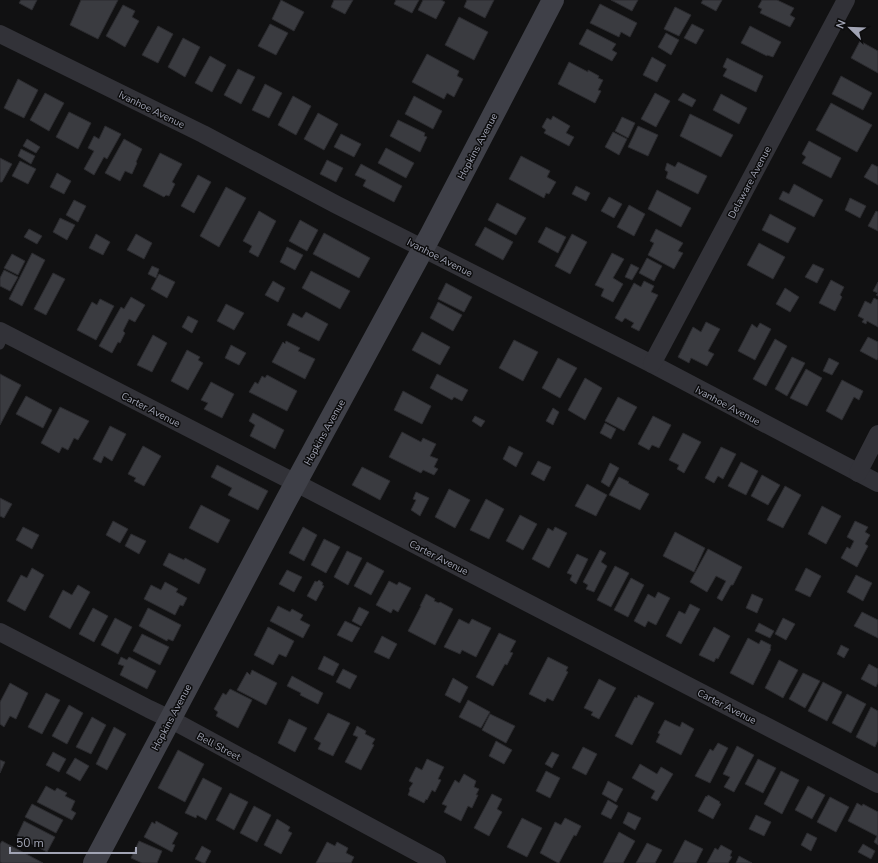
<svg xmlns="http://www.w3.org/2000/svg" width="878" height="863" viewBox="0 0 878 863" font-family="'Nunito Sans',sans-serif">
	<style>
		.building { fill: #3a3b40; stroke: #2b2b2f }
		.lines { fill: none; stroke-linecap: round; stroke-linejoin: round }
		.lane { stroke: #323238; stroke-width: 9 }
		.street { stroke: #323238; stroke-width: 18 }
		.secondary { stroke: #3f4048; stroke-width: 22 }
		.labels { text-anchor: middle; stroke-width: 3; stroke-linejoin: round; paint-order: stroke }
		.street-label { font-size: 10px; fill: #a1a4b4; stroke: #0c0c0d }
	</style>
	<rect width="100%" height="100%" fill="#111112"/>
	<!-- building -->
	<g class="building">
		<polygon points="21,0 37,0 32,10 19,3"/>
		<polygon points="81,0 118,0 98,39 70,25"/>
		<polygon points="281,0 304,12 294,31 272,19"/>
		<polygon points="334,0 353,0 345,14 331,7"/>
		<polygon points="396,0 419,0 412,13 394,4"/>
		<polygon points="423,0 441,0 445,2 436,19 418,10"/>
		<polygon points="467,0 494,0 485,18 464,7"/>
		<polygon points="611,0 638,0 632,11"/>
		<polygon points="703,0 722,0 716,11 701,3"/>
		<polygon points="762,0 777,0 794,8 790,15 795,18 790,27 760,13 762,9 758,7"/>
		<polygon points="600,4 637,23 630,37 621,32 619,37 590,23"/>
		<polygon points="123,5 135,11 132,17 139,21 125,47 106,36"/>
		<polygon points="675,7 691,15 679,36 664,29"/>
		<polygon points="459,17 488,32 474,60 445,45"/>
		<polygon points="270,24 288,33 276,55 258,46"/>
		<polygon points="692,24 704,30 696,44 684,38"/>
		<polygon points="158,26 173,34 158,63 142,55"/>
		<polygon points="750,26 781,42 773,57 767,55 767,56 741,43"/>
		<polygon points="587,29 616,44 612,50 617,53 612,61 579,44"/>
		<polygon points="666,33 679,40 671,55 658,47"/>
		<polygon points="183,38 200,47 185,77 168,67"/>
		<polygon points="860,41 878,51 878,73 851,58"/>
		<polygon points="427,54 459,71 457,76 463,79 454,97 447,93 444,99 412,82"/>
		<polygon points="210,56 226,65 212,92 195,83"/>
		<polygon points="652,57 666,65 657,82 643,75"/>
		<polygon points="727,58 763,76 756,92 723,76 727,69 723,67"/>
		<polygon points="569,62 588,72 588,70 599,76 598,78 603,80 598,90 601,91 595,103 558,84"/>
		<polygon points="238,69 255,77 241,104 224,95"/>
		<polygon points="841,76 872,93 863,110 832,94"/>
		<polygon points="18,79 38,90 24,118 4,108"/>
		<polygon points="265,84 282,93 269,118 252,110"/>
		<polygon points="45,93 64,103 49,131 30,120"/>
		<polygon points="655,93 670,101 656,127 641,119"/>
		<polygon points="683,93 696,100 692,107 678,100"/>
		<polygon points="721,94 747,108 739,124 713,110"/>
		<polygon points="293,96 311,106 296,135 278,125"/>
		<polygon points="414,96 442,111 433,129 405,114"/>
		<polygon points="831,103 872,125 857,152 816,130"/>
		<polygon points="69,112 91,123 78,149 56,137"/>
		<polygon points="318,113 338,124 324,150 304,139"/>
		<polygon points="690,114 733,135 721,157 680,136"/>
		<polygon points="553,116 570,126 566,133 574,137 569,146 544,133 546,130 542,127 547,118 551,120"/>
		<polygon points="622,117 635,123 628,138 615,131"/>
		<polygon points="398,120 425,133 424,136 427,137 420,152 390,136"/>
		<polygon points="105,126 121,134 107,159 104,157 94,175 84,169 94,151 88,148 94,136 99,139"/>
		<polygon points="638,126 658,135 648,156 628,147"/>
		<polygon points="613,132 627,139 619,155 605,147"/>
		<polygon points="341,134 361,144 354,157 334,147"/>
		<polygon points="27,139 40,147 36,153 23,146"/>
		<polygon points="124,139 142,149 136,162 137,163 132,174 125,171 120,181 105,173"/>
		<polygon points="809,141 841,158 831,178 802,163 806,157 802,154"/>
		<polygon points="386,148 414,163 406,178 378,163"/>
		<polygon points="21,149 35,156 31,164 18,156"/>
		<polygon points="160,153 182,164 172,182 175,184 169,196 166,195 164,197 143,186"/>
		<polygon points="521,156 550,171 547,177 556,182 549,194 546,193 544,198 509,179"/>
		<polygon points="0,158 12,164 2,182 0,182"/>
		<polygon points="327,160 343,168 336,182 320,174"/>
		<polygon points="20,161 36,169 28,184 12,176"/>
		<polygon points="678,162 707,176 698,194 666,178 668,172 665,170 667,163 675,167"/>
		<polygon points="361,164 402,186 394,202 363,186 366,180 355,175"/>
		<polygon points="872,164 878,167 878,185 864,177"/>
		<polygon points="57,173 71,181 64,194 50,187"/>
		<polygon points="198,175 211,182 194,213 181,206"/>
		<polygon points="794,184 823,200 814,217 779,199 783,191 789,194"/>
		<polygon points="576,186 590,193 586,201 572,194"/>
		<polygon points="226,187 246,198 219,247 200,236"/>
		<polygon points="657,190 691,208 681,227 648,209"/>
		<polygon points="609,197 622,204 614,218 601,211"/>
		<polygon points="850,198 866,206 860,218 845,210"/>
		<polygon points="74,200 86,206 78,222 66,215"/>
		<polygon points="497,203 526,218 516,235 488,220"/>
		<polygon points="629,205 645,214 634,236 617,227"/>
		<polygon points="259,211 276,221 258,257 249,252 252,246 243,241"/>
		<polygon points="876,211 878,212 878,231 868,226"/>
		<polygon points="770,214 796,228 788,243 762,230"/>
		<polygon points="60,218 75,225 67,240 53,232"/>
		<polygon points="300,220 318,230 307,251 289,241"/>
		<polygon points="485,227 513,242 503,260 475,245"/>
		<polygon points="546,227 566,237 558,253 538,242"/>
		<polygon points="29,229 42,236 37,244 24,237"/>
		<polygon points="656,229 683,243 678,251 683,253 674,269 648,255 654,243 650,241"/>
		<polygon points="324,233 370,258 359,278 313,254"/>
		<polygon points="96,234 110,242 103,255 89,248"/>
		<polygon points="136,234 152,243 144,259 127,250"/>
		<polygon points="572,234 587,242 570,274 555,266"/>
		<polygon points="759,243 785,257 773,279 747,265"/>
		<polygon points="287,247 303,255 295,270 280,262"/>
		<polygon points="32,253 45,260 22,306 9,299"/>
		<polygon points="612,253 624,259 613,278 623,284 613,302 601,296 604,289 595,285"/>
		<polygon points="12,254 25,261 18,275 4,268"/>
		<polygon points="647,258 662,266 654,281 639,273"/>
		<polygon points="631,264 639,268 632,280 625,277"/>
		<polygon points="813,264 824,269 817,283 805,277"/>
		<polygon points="152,266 159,269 156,278 148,274"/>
		<polygon points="4,270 18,277 10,291 0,286 0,278"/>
		<polygon points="311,271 350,291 340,309 302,288"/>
		<polygon points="53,273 65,279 46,315 34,309"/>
		<polygon points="159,274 175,282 167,298 151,289"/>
		<polygon points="831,280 844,287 840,295 842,297 835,311 819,303"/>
		<polygon points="273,281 285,288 278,302 265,295"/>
		<polygon points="644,281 654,286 651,292 658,295 639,331 631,327 634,323 625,318 622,322 615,318 634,283 641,287"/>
		<polygon points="878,282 878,296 876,295 878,293 873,291"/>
		<polygon points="446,283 472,297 464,312 438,299"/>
		<polygon points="785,288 799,297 790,312 776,304"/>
		<polygon points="131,297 145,305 135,322 129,319 123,331 125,333 120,343 118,342 112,353 99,346 121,307 124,309"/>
		<polygon points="874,298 878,300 878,327 867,321 866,324 862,322 864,319 858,316 865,301 871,304"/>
		<polygon points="100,299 114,306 96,340 77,330 92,302 97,305"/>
		<polygon points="438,302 462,315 453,331 430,318"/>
		<polygon points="226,304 244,313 234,330 217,321"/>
		<polygon points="306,312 328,324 319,341 287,325 293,313 302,318"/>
		<polygon points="188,316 198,321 192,333 182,327"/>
		<polygon points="706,322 720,329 708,351 714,354 707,366 691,358 689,363 678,357 693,327 701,332"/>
		<polygon points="760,323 771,329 755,360 738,351 752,324 757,328"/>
		<polygon points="422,332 450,347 440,365 412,350"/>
		<polygon points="153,335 167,343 152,372 137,365"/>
		<polygon points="868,337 878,342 878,358 877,360 860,351"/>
		<polygon points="775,339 787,346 766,386 753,379"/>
		<polygon points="514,340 538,352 523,381 499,368"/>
		<polygon points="286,341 300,348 298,351 315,359 305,379 272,362 283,342 285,344"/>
		<polygon points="231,345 246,353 239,365 225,358"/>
		<polygon points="187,350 200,357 198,360 203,363 188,390 171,381"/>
		<polygon points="792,357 805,363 787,396 775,389"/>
		<polygon points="558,358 577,368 560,398 542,388"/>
		<polygon points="829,358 839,363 832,375 823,371"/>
		<polygon points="806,369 822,378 807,406 790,398"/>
		<polygon points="0,374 21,385 0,425"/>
		<polygon points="437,374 468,390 462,401 454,397 452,400 430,388"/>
		<polygon points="267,375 297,391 287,411 249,392 255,382 258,384 262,376 265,378"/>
		<polygon points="585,378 602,388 585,420 568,410"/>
		<polygon points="842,380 863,391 859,400 854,397 842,420 826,411"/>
		<polygon points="211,382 234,394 222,418 204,409 208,403 201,400"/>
		<polygon points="403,391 431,406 422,424 394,410"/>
		<polygon points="26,396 52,410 43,428 16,414"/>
		<polygon points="618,397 637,407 624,431 605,421"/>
		<polygon points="60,407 89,421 78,440 74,438 68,450 62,447 59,453 41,443"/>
		<polygon points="553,408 559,412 553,425 546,421"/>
		<polygon points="253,413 284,430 275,449 250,436 255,425 249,421"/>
		<polygon points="475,416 485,421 481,427 472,421"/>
		<polygon points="653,416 671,425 659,448 652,445 649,450 638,444"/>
		<polygon points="605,423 616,429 611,439 600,433"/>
		<polygon points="110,426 126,434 112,461 104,456 101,463 93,459"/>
		<polygon points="402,432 421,442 423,438 436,444 430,456 438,459 434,467 438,469 434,475 423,470 421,473 389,457"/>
		<polygon points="683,433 701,442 684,473 677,469 679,465 669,460"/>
		<polygon points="143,446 161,456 144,486 134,481 136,478 128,474"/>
		<polygon points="509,446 523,453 516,467 503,459"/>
		<polygon points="721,447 736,454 723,479 718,476 714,483 705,478"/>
		<polygon points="538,461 551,467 544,481 531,474"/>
		<polygon points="741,462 758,471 746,495 728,486"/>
		<polygon points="610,463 619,468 609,487 601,482"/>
		<polygon points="217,465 268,491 258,510 228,495 232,488 211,477"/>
		<polygon points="362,467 390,481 380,500 352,485"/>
		<polygon points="762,475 780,485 768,505 751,496"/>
		<polygon points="619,477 629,482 628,483 649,494 640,510 609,495"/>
		<polygon points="587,484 607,495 596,516 575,506"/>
		<polygon points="785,486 801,495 783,528 767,520"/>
		<polygon points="449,489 470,500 455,528 435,517"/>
		<polygon points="416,492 429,498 420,516 411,510 416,500 413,499"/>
		<polygon points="0,498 12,504 4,518 0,516"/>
		<polygon points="486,499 504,509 489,539 470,530"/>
		<polygon points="201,505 230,520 218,543 189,528"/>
		<polygon points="822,506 841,516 826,544 808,534"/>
		<polygon points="520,515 537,524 523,550 506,541"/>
		<polygon points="113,521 128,529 120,543 106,535"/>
		<polygon points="855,521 868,527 865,532 870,535 865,544 868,546 857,567 841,558 847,547 850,549 854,541 847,537"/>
		<polygon points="23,527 39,535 32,549 16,540"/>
		<polygon points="303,527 317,535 304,561 289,553"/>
		<polygon points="555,527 567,533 549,568 532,559 548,528 553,531"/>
		<polygon points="675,532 705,548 694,572 663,556"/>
		<polygon points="131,534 146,541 139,554 125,546"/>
		<polygon points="324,539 340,547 326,573 311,565"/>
		<polygon points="708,549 742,567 733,585 731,585 722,601 717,598 726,581 716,576 707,592 690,582"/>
		<polygon points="600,550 606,553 601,562 607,566 594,592 586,589 588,585 583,582"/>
		<polygon points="347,551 362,558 348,585 334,577"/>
		<polygon points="169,553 184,560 185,558 206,569 199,584 163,565"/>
		<polygon points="577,554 588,559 576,584 570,580 572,575 567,573"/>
		<polygon points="367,562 384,571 371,595 354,586"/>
		<polygon points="615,566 629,573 611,607 597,600"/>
		<polygon points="32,568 44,575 25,611 7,601 21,575 27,578"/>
		<polygon points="806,568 821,576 810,597 795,590"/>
		<polygon points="287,570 302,577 294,592 279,584"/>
		<polygon points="856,575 872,583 863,601 847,592"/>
		<polygon points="631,578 644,585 628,617 614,610"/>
		<polygon points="319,580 323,583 322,585 324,586 316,601 307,596 315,581 317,582"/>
		<polygon points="389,581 397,585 399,582 411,588 398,612 393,609 391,613 376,605"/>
		<polygon points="165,582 178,589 176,592 187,598 183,606 180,605 175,615 144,599 151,585 161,590"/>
		<polygon points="78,585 90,592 70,629 49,617 63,590 72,595"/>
		<polygon points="658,592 670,598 656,625 648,621 645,627 634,621 648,594 655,598"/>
		<polygon points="426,594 435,599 434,601 439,603 440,602 453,609 435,645 408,631 421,606 420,606"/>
		<polygon points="752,594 763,599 757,613 746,608"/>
		<polygon points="690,604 700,609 681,644 666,636 679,611 685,614"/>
		<polygon points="278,606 290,612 292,609 303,615 300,620 310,625 303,638 270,621"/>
		<polygon points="359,607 369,612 361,626 352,621"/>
		<polygon points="93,608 108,616 94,642 79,634"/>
		<polygon points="148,608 181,625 173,641 168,639 167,641 139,626"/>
		<polygon points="862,612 878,620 878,638 854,626"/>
		<polygon points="115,618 132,627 118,654 101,645"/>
		<polygon points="783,618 795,624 786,640 775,634"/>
		<polygon points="459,619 469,624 472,619 491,628 476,657 462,650 460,654 444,647"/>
		<polygon points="345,621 360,628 352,642 337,635"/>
		<polygon points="759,623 774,631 770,638 755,631"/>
		<polygon points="268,627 294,641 286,657 279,654 273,665 254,655"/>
		<polygon points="714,627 730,636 718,659 716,658 714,662 699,655"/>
		<polygon points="499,633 516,641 510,652 513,653 507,665 505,664 493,686 476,677"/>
		<polygon points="142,634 169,647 160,665 133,651"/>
		<polygon points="382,636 397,644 389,659 374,652"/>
		<polygon points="748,638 759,644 761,640 771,645 770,649 771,649 753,685 730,673"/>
		<polygon points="841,645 849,649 844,658 837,654"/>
		<polygon points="324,656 339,664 333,676 318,669"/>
		<polygon points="121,657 127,660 129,657 156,671 147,689 120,675 124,666 118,664"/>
		<polygon points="548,657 568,667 566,671 568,672 553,701 547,698 545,702 529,694"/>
		<polygon points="779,660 798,670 783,698 765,688"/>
		<polygon points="869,664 878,669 878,682 876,687 861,679"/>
		<polygon points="343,669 357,676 350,689 336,682"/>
		<polygon points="252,670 277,683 266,705 237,690 247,672 250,675"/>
		<polygon points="803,673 820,681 805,708 789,699"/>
		<polygon points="292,676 323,693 318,704 300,695 301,693 287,686"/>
		<polygon points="453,678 468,687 460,703 445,695"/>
		<polygon points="599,679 616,688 599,719 591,715 593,712 584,708"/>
		<polygon points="823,682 842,692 827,721 808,711"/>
		<polygon points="10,683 28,693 16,719 10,716 4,727 0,724 0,702"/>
		<polygon points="230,689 252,700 238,728 216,716 218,712 214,709 223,693 226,695"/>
		<polygon points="46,693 60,700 42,734 28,727"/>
		<polygon points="847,694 866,704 851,733 832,723"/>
		<polygon points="638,695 654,703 632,745 615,736 635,697 637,698"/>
		<polygon points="468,700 490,712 481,728 459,717"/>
		<polygon points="69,705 83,713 67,744 52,736"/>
		<polygon points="871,707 878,711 878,740 875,747 856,737"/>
		<polygon points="328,713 350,723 333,756 318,749 321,743 314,739"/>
		<polygon points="490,714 515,726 506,743 482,730"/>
		<polygon points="92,717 106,725 91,754 76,747"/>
		<polygon points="289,719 307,728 295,752 278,743"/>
		<polygon points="665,720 680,727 682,722 694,729 681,755 656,742 660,734 658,733"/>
		<polygon points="357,726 366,731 365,734 375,739 372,744 374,745 361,770 345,762 358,737 353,735"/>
		<polygon points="114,727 126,734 107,770 96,764"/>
		<polygon points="496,741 512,750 504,764 489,756"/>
		<polygon points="718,743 728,748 710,783 695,776 710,749 713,751"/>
		<polygon points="737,746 754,755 734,792 724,787 730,777 723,774"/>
		<polygon points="583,747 597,754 586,775 572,768"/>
		<polygon points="178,750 204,764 185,802 158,788"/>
		<polygon points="53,752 66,759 59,772 46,765"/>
		<polygon points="552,752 559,755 552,768 545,764"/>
		<polygon points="75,758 89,766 80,781 66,773"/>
		<polygon points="427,759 444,767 438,779 441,780 435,792 432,790 427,800 426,799 424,803 408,795 410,790 409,789 413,783 409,781 416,767 422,770"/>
		<polygon points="758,759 776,768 763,793 745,784"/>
		<polygon points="0,760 5,762 0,773"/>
		<polygon points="640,764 657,774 661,767 673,774 657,801 651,798 655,791 632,778"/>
		<polygon points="546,771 560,778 550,798 536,791"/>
		<polygon points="781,771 799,780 782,814 764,804"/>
		<polygon points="464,774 476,781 474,787 479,789 476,795 478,795 472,808 468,806 461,821 444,812 447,806 442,804 455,780 459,783"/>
		<polygon points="203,778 222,788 206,820 197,815 196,818 185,813"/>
		<polygon points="608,781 623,789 616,802 602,794"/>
		<polygon points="46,786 55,791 57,788 67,793 65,796 75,801 71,810 76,813 72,820 37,802"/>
		<polygon points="808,786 825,795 812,819 795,810"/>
		<polygon points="230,793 248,802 234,830 216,820"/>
		<polygon points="492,794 502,799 497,809 502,812 489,836 474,828"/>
		<polygon points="708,795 720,802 719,803 721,804 713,819 698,811 706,796 707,797"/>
		<polygon points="830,797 849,807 836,832 817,822"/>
		<polygon points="608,800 618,806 611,819 601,814"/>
		<polygon points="857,803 862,806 863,804 878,812 878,845 874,842 877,836 848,821"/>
		<polygon points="32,804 63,820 56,833 25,817"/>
		<polygon points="254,806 271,815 257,842 240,833"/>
		<polygon points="628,812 641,818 635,830 623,823"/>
		<polygon points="756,815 771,822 764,836 749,829"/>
		<polygon points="522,818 542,828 527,857 507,847"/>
		<polygon points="565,818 581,826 576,836 574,835 559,863 558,863 540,853 555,822 561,825"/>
		<polygon points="277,819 290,827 288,831 292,833 281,854 264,845"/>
		<polygon points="24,821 55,837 47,852 17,836"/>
		<polygon points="156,821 178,833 172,844 175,845 172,852 144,837 152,822 155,824"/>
		<polygon points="619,832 635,841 623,863 603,863"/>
		<polygon points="807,833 817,838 811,851 801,845"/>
		<polygon points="685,840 703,849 696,863 673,863"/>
		<polygon points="2,841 43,863 2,863 0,862 0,844"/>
		<polygon points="139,841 162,851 157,863 142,863 131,858"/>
		<polygon points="327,842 335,846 337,842 348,848 346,853 354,857 351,863 316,863"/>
		<polygon points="647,843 662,850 655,863 636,863"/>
		<polygon points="863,844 875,851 871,859 858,852"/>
		<polygon points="721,845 732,851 730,856 732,857 728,863 707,863 715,848 718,850"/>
		<polygon points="202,846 211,851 205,863 203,863 195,859"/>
		<polygon points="739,856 752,863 736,863"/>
	</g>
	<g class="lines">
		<!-- lane -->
		<polyline class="lane" points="0,345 5,334"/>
		<!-- street -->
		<g class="street">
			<polyline points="0,34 203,134 337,205 652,364 878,483"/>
			<polyline points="0,331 249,459 296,483 878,784"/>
			<polyline points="652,364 846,0"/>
			<polyline points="858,473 878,434"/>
			<polyline points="0,632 149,709 170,719 437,863"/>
		</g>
		<!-- secondary -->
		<polyline class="secondary" points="94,863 287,499 431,234 553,0"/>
	</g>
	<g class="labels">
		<!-- street labels -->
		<g class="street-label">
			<text transform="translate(152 109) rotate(26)" y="4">Ivanhoe Avenue</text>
			<text transform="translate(477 146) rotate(-62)" y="4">Hopkins Avenue</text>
			<text transform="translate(749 182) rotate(-62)" y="4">Delaware Avenue</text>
			<text transform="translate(440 257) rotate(27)" y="4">Ivanhoe Avenue</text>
			<text transform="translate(728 405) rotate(28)" y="4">Ivanhoe Avenue</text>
			<text transform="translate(151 409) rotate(27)" y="4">Carter Avenue</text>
			<text transform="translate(324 432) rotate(-61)" y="4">Hopkins Avenue</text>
			<text transform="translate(439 557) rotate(27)" y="4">Carter Avenue</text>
			<text transform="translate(727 706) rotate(27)" y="4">Carter Avenue</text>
			<text transform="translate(171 717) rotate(-62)" y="4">Hopkins Avenue</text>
			<text transform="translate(219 746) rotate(28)" y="4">Bell Street</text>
		</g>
	</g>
	<!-- north arrow -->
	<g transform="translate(850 28) rotate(293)" stroke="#0c0c0d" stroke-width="3" paint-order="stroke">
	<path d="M0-3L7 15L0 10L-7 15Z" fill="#a1a4b4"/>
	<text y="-6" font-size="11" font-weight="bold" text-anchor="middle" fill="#a1a4b4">N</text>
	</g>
	<!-- scale -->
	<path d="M10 847v6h126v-6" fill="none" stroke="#a1a4b4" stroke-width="2"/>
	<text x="16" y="847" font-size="12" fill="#a1a4b4" stroke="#0c0c0d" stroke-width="3" paint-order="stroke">50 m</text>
</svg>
